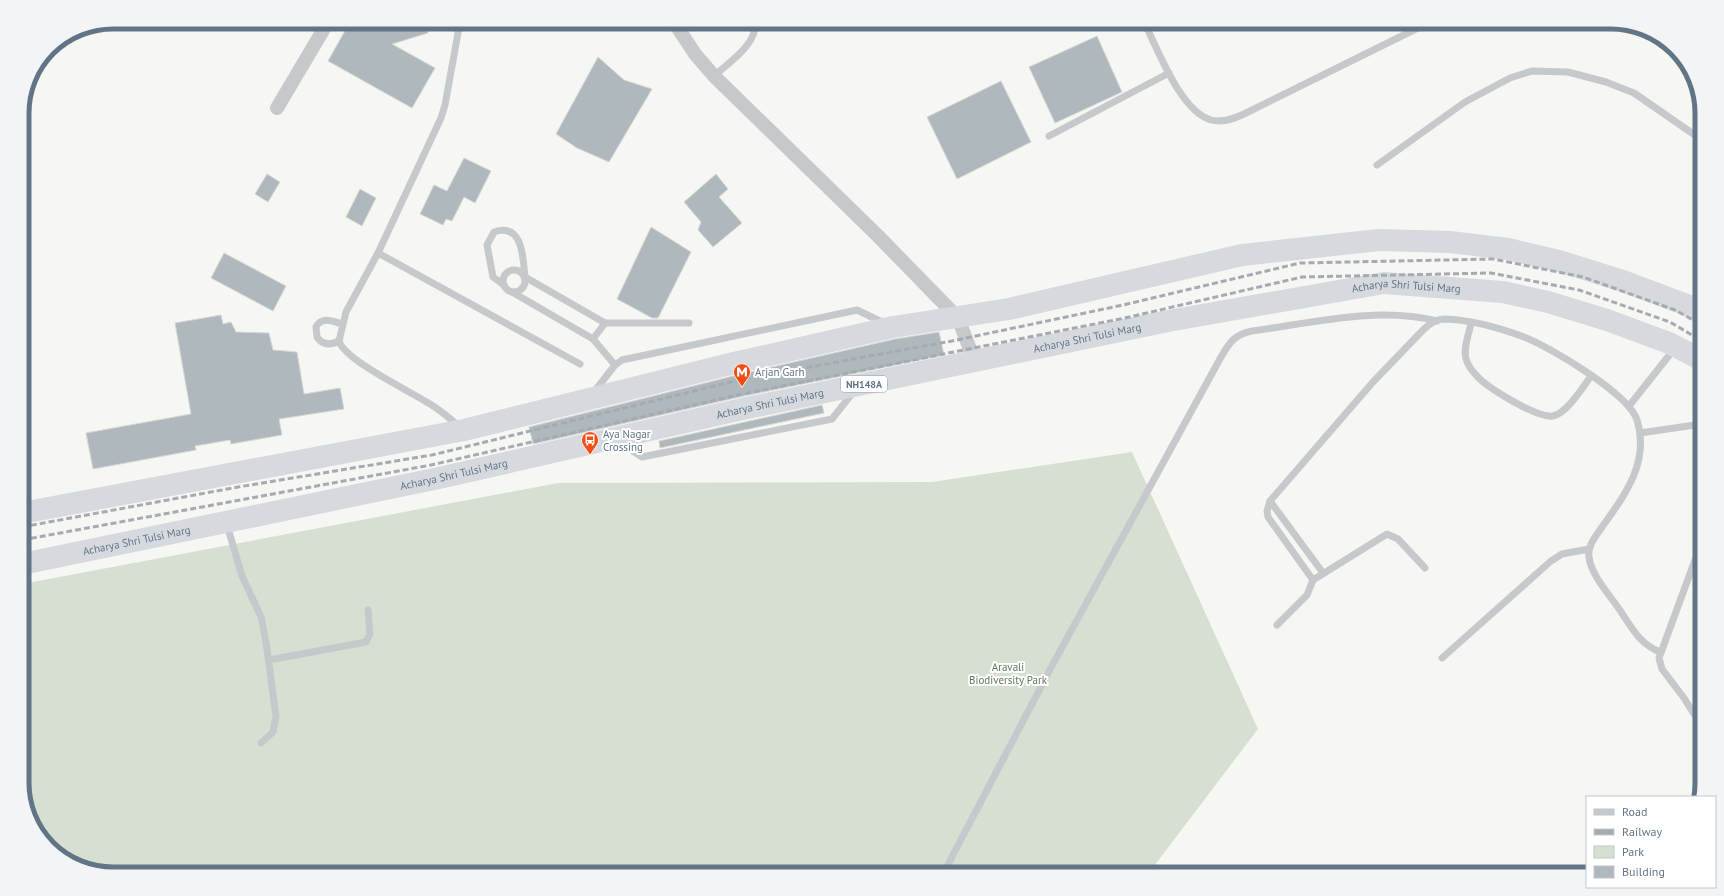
<svg xmlns="http://www.w3.org/2000/svg" width="1724" height="896" viewBox="0 0 1724 896" font-family="'PT Sans',sans-serif">
	<style>
		.green { fill: #d7dfd3 }
		.building { fill: #afb8bd; stroke: #d7d7d5 }
		.lines { fill: none; stroke-linecap: round; stroke-linejoin: round }
		.service { stroke: #c5c9cc; stroke-width: 7 }
		.minor { stroke: #c5c9cc; stroke-width: 14 }
		.trunk { stroke: #d6dadf; stroke-width: 22 }
		.rail { stroke: #a5abb1; stroke-width: 3; stroke-dasharray: 6 3; stroke-linecap: butt }
		.labels { text-anchor: middle; stroke-width: 4; stroke-linejoin: round; paint-order: stroke }
		.shield { fill: #fff; stroke: #919eaa; stroke-width: 1 }
		.shield-label { font-size: 10px; font-weight: bold; fill: #627586 }
		.street-label { font-size: 11px; fill: #627586; stroke: #fff }
		.poi-label { font-size: 11px; fill: #627586; stroke: #fff; text-anchor: start }
		.park-label { font-size: 11px; fill: #62785d; stroke: #fff }
		.rim { fill: none; stroke: #627586; stroke-width: 5 }
	</style>
	<rect width="100%" height="100%" fill="#f6f6f2"/>
	<!-- green -->
	<polygon class="green" points="1132,452 1258,729 1148,874 113,874 72,865 37,833 22,789 22,584 558,483 932,482"/>
	<!-- building -->
	<g class="building">
		<polygon points="350,22 425,22 428,33 392,44 435,68 412,108 328,61"/>
		<polygon points="1097,36 1122,92 1055,123 1029,67"/>
		<polygon points="598,57 624,80 652,89 609,162 577,148 556,134"/>
		<polygon points="1001,81 1031,142 957,179 927,117"/>
		<polygon points="464,158 491,171 475,203 464,197 452,221 446,219 443,225 420,214 434,185 447,191"/>
		<polygon points="267,174 280,182 268,202 255,194"/>
		<polygon points="716,174 728,189 719,197 742,223 713,247 698,230 701,222 684,202"/>
		<polygon points="360,189 376,198 362,226 346,217"/>
		<polygon points="651,227 691,252 658,318 652,318 617,299"/>
		<polygon points="224,253 286,286 273,311 211,278"/>
		<polygon points="221,315 223,324 231,322 236,332 269,333 273,350 297,352 304,394 340,388 344,409 279,419 282,435 231,444 230,440 195,446 196,450 93,469 86,433 191,414 175,323"/>
		<polygon points="939,332 944,355 744,396 533,444 529,427 737,375 895,339"/>
		<polygon points="822,405 824,413 660,448 659,441"/>
	</g>
	<g class="lines">
		<!-- service -->
		<g class="service">
			<path d="M460 22 445 105 441 118 378 253 346 312 339 341C345 361 414 393 433 406 443 412 451 420 460 427"/>
			<path d="M1144 22C1158 49 1180 111 1211 120 1222 123 1233 119 1244 114L1430 22"/>
			<path d="M714 76C728 63 758 44 755 22"/>
			<polyline points="1049,136 1169,73"/>
			<polyline points="1377,165 1465,102 1510,78 1532,71 1568,72 1606,82 1634,93 1702,140"/>
			<polyline points="378,253 580,364"/>
			<circle cx="514" cy="281" r="11"/>
			<path d="M504 285 493 277 487 245 494 232C523 222 523 258 525 277L605 323"/>
			<polyline points="512,292 593,339 615,365"/>
			<polyline points="1692,306 1702,294"/>
			<path d="M1471 323C1469 334 1463 348 1466 359 1468 365 1472 371 1476 375 1486 387 1538 419 1553 416 1567 413 1583 387 1591 376"/>
			<polyline points="593,339 605,323 689,323"/>
			<path d="M339 341C331 345 323 346 317 337L316 327C322 316 332 321 342 324"/>
			<polyline points="594,392 615,365 622,360 857,310 884,323"/>
			<polyline points="1629,406 1675,348"/>
			<polyline points="1640,433 1702,424"/>
			<polyline points="618,441 642,457 832,419 854,391"/>
			<polyline points="1270,501 1323,573"/>
			<polyline points="227,525 242,576 261,617 266,642 276,717 273,732 261,743"/>
			<polyline points="1702,541 1659,658 1662,669 1684,698 1702,727"/>
			<polyline points="1313,580 1387,534 1398,539 1425,568"/>
			<path d="M1277 625 1307 595 1313 580 1268 517 1267 511 1270 501 1373 382 1423 330C1429 324 1436 319 1445 319 1471 320 1500 328 1524 337 1550 347 1629 394 1637 420 1650 462 1625 495 1602 527 1596 536 1587 546 1589 557 1591 575 1609 594 1619 609 1631 626 1639 644 1660 652"/>
			<polyline points="1442,658 1551,561 1562,554 1589,549"/>
			<polyline points="269,660 366,642 370,634 368,610"/>
			<path d="M943 874 1054 662 1221 357C1229 343 1235 334 1252 331 1312 323 1377 306 1437 321"/>
		</g>
		<!-- minor -->
		<g class="minor">
			<polyline points="674,22 695,54 714,76 878,236 958,318 975,362"/>
			<polyline points="277,108 328,22"/>
		</g>
		<!-- trunk -->
		<g class="trunk">
			<polyline points="22,513 464,430 734,363 893,327 1009,309 1242,255 1379,240 1450,242 1508,249 1559,261 1623,281 1687,305 1702,313"/>
			<path id="s1" d="M22 564 439 478 747 408 1168 321 1384 283 1503 292 1548 302 1607 320 1669 343 1702 360"/>
		</g>
		<!-- rail -->
		<g class="rail">
			<polyline points="22,527 238,487 432,455 739,380 952,341 1123,305 1300,263 1493,259 1583,277 1675,310 1702,325"/>
			<polyline points="22,540 431,465 742,394 1125,318 1302,277 1491,273 1579,290 1670,322 1702,341"/>
		</g>
	</g>
	<!-- icons -->
	<defs>
		<g id="metro-pin" transform="scale(0.9)"><path d="M0 17L-7.5 6A9.5 9.5 0 1 1 7.5 6Z" fill="#f54b14" stroke="#fff"/><path d="M-5.5 5V-5H-3L0 0L3-5H5.5V5H3V-.5L0 4L-3-.5V5Z" fill="#fff"/></g>
		<g id="bus-pin" transform="scale(0.9)"><path d="M0 17L-7.5 6A9.5 9.5 0 1 1 7.5 6Z" fill="#f54b14" stroke="#fff"/><path d="M-5-6H5V4H4V6H2V4H-2V6H-4V4H-5ZM-3.5-4V0h7V-4ZM-3.5 1.2v1.5H-2V1.2ZM2 1.2v1.5H3.5V1.2Z" fill="#fff"/></g>
	</defs>
	<g fill-rule="evenodd">
		<use href="#metro-pin" x="742" y="372"/>
		<use href="#bus-pin" x="590" y="440"/>
	</g>
	<g class="labels">
		<!-- shield labels -->
		<rect class="shield" x="841" y="376" width="46" height="16" rx="3"/>
		<g class="shield-label">
			<text x="864" y="388">NH148A</text>
		</g>
		<!-- street labels -->
		<g class="street-label">
			<text dy="4" stroke="none"><textPath href="#s1" startOffset="1413">Acharya Shri Tulsi Marg</textPath></text>
			<text dy="4" stroke="none"><textPath href="#s1" startOffset="1089">Acharya Shri Tulsi Marg</textPath></text>
			<text dy="4" stroke="none"><textPath href="#s1" startOffset="765">Acharya Shri Tulsi Marg</textPath></text>
			<text dy="4" stroke="none"><textPath href="#s1" startOffset="441">Acharya Shri Tulsi Marg</textPath></text>
			<text dy="4" stroke="none"><textPath href="#s1" startOffset="117">Acharya Shri Tulsi Marg</textPath></text>
		</g>
		<!-- poi labels -->
		<g class="poi-label">
			<text x="755" y="376">Arjan Garh</text>
			<text x="603" y="438">Aya Nagar<tspan x="603" dy="13">Crossing</tspan></text>
		</g>
		<!-- park labels -->
		<g class="park-label">
			<text x="1008" y="671">Aravali<tspan x="1008" dy="13">Biodiversity Park</tspan></text>
		</g>
	</g>
	<!-- crop -->
	<path d="M0 0H1724V896H0ZM113 29H1611A84 84 0 0 1 1695 113V783A84 84 0 0 1 1611 867H113A84 84 0 0 1 29 783V113A84 84 0 0 1 113 29Z" fill="#f2f4f5" fill-rule="evenodd"/>
	<path class="rim" d="M113 29H1611A84 84 0 0 1 1695 113V783A84 84 0 0 1 1611 867H113A84 84 0 0 1 29 783V113A84 84 0 0 1 113 29Z"/>
	<!-- legend -->
	<rect x="1586" y="796" width="130" height="92" fill="#ffffff" stroke="#c0c8cf"/>
	<rect x="1594" y="809" width="20" height="6" fill="#c5c9cc" stroke="#c0c8cf"/>
	<text x="1622" y="816" font-size="12" fill="#627586">Road</text>
	<rect x="1594" y="829" width="20" height="6" fill="#a5abb1" stroke="#c0c8cf"/>
	<text x="1622" y="836" font-size="12" fill="#627586">Railway</text>
	<rect x="1594" y="846" width="20" height="12" fill="#d7dfd3" stroke="#c0c8cf"/>
	<text x="1622" y="856" font-size="12" fill="#627586">Park</text>
	<rect x="1594" y="866" width="20" height="12" fill="#afb8bd" stroke="#c0c8cf"/>
	<text x="1622" y="876" font-size="12" fill="#627586">Building</text>
</svg>
